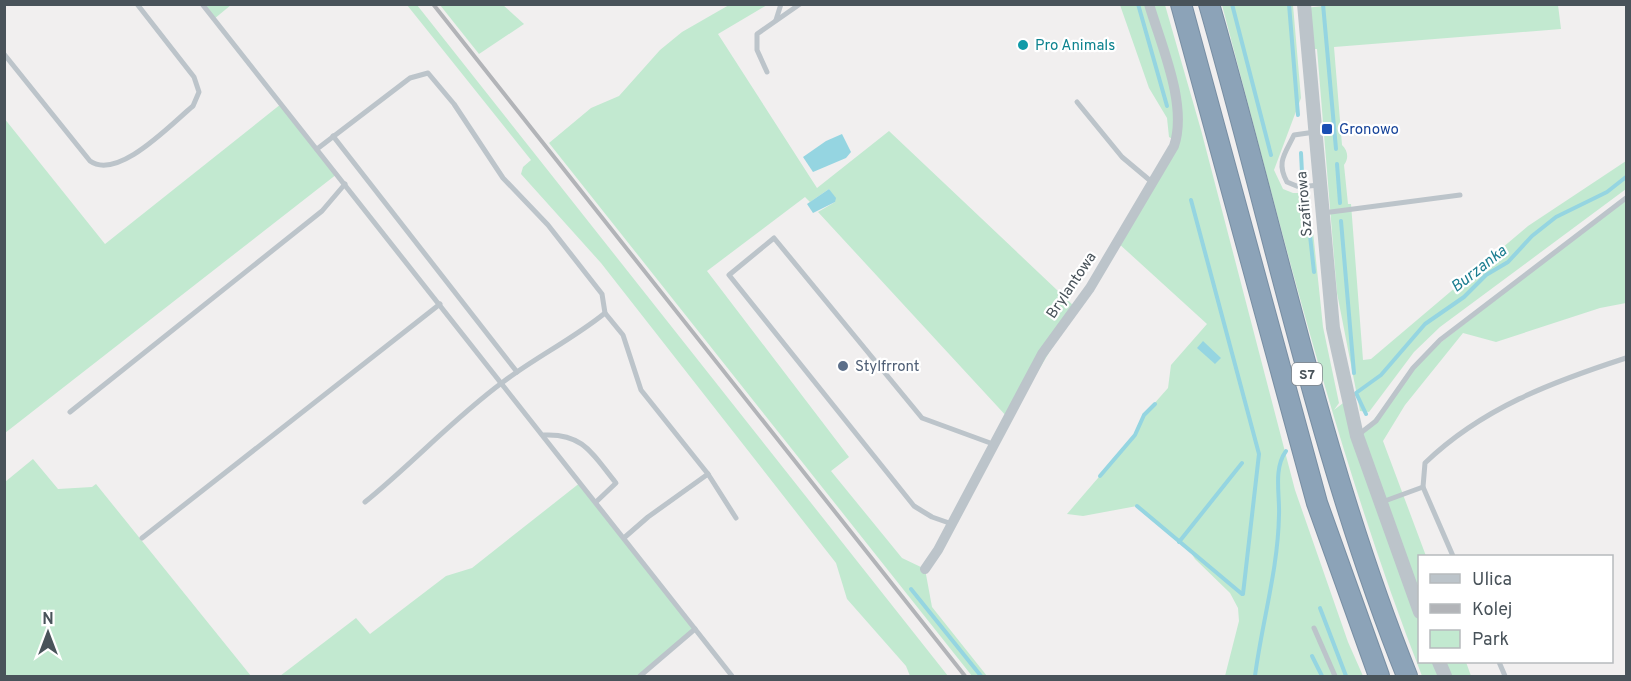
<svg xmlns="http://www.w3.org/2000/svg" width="1631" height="681" viewBox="0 0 1631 681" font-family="Overpass,sans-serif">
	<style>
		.green { fill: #c2e9d0 }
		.water { fill: #95d5e1 }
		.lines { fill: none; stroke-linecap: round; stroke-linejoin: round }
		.stream { stroke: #95d5e1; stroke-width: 4 }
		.motorway-casing { stroke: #788ea3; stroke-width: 22 }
		.service { stroke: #bcc4ca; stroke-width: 5 }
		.minor { stroke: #bcc4ca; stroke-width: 10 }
		.tertiary { stroke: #bcc4ca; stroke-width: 14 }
		.motorway { stroke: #8ca3b8; stroke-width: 20 }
		.rail { stroke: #b2b4b8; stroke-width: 4 }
		.culture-dot { fill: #0f9aa8; stroke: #fff; stroke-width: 2 }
		.transit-dot { fill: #1a4fb4; stroke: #fff; stroke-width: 2 }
		.service-dot { fill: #5c6f8a; stroke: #fff; stroke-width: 2 }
		.labels { text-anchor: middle; stroke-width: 4.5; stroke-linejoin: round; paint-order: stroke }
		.shield { fill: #fff; stroke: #80878c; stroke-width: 1.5 }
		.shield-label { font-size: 14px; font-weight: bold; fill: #49535a }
		.culture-label { font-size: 15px; fill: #0d838f; stroke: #fff; text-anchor: start }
		.transit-label { font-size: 15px; fill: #164399; stroke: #fff; text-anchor: start }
		.street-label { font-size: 15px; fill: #49535a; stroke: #fff }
		.service-label { font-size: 15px; fill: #4e5e75; stroke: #fff; text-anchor: start }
		.water-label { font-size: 16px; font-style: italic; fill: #1c7e91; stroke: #fff }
	</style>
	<rect width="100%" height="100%" fill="#f1efef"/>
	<!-- green -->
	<g class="green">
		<path d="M1344 4 1558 5 1561 29 1334 47 1342 145C1348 151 1349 158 1344 165L1348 204H1351L1363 360 1371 359 1528 226 1626 161V189L1440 327 1414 352 1369 412 1360 411 1337 293 1317 49H1308L1304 8Z"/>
		<polygon points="202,5 231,5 214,19"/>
		<polygon points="407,5 417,5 948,676 910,676 906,666 847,599 836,563 601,263 521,174 523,167 531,160"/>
		<polygon points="440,5 503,5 524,24 479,54"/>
		<polygon points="729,5 767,5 718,34 817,188 889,131 1076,308 1009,419 818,212 835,202 829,189 810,202 805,197 707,271 849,457 831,471 902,558 925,569 932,607 987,676 972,676 549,143 591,108 619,96 660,50 682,32"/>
		<polygon points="1120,5 1165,5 1201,130 1295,490 1348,642 1363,676 1225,676 1239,621 1238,608 1230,593 1195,559 1190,551 1137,506 1083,516 1067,514 1135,435 1144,415 1168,388 1171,365 1207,324 1117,242 1176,141 1169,137 1167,118 1149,88"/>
		<path d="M1222 5H1293L1301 98 1274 170 1283 189 1293 193H1309L1323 327 1339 403 1334 410 1347 400 1363 433 1426 354 1626 198V303L1600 308 1496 342 1463 333 1405 405 1383 441 1426 556H1420V662H1466L1471 676H1422C1337 458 1282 231 1222 5Z"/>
		<polygon points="281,104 337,174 5,433 4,118 105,244"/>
		<polygon points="33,459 58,489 92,487 96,484 251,676 5,676 5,482"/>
		<polygon points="581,482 695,629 640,676 280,676 356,618 370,634 446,576 472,568"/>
	</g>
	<!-- water -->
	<g class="water">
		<polygon points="842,134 851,152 846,158 813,172 803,157 826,141"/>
		<polygon points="829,189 836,198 835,202 813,213 807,204"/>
		<polygon points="1203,341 1221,358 1215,364 1197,348"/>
	</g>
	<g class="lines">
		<!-- stream -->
		<g class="stream">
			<polyline points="1138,4 1167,106"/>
			<polyline points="1232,4 1271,155"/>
			<polyline points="1289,4 1298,115"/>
			<polyline points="1323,4 1336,149"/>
			<polyline points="1301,153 1302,173"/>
			<polyline points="1337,164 1340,203"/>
			<polyline points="1306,199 1314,272"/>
			<polyline points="1191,200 1259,454 1243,594"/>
			<polyline points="1341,221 1354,373"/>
			<polyline points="1366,414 1356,393 1381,375 1425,324 1464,297 1486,275 1508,262 1532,236 1556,217 1607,192 1626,177"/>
			<polyline points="1100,476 1135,435 1144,415 1155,404"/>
			<polyline points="1137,506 1242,594"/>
			<polyline points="1179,542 1242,463"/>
			<polyline points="911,589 981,676"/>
			<polyline points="1320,608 1346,676"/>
			<polyline points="1312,656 1322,676"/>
			<path d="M1255 676C1262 622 1278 570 1279 515 1280 495 1273 469 1286 451"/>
		</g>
		<!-- motorway casing -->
		<g class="motorway-casing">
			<g id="motorway">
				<polyline points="1181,4 1317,503 1379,676"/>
				<path d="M1209 4C1274 229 1320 459 1407 676"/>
			</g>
		</g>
		<!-- service -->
		<g class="service">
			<polyline points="202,4 695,629 640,676"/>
			<polyline points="776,20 781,4"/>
			<path d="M4 54 90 161C118 181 171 124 193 106L199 92 194 77 137 4"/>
			<polyline points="767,72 757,50 757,34 800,4"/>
			<polyline points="1077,102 1122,157 1153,183"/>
			<path d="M1315 132 1294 135C1285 154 1276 162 1287 182L1299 187 1319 185"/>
			<polyline points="333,136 517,372"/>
			<polyline points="317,149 410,78 428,73 454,104 503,178 548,225 602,294 605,313 623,335 641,390 708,474"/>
			<polyline points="1323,213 1460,195"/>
			<polyline points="70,412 322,211 345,184"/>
			<path d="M544 435C584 433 593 455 616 483L596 502"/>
			<polyline points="1358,435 1376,421 1413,368 1440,340 1626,198"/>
			<path d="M365 502C413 463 454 418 503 382 536 357 573 339 605 313"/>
			<polyline points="1382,502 1423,487"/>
			<polyline points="952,524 932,517 914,506 729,275 774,238 922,418 993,444"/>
			<polyline points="625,537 648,517 708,474 736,518"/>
			<polyline points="142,538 440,304"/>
			<path d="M1453 556 1423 487 1425 463C1482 408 1552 382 1626 358"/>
			<polyline points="1314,628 1335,676"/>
			<polyline points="695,629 732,676"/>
			<polyline points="1499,662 1505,676"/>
		</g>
		<!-- minor -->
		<path class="minor" d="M925 569 938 550 1042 354 1090 288 1174 146C1188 105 1161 45 1149 4"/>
		<!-- tertiary -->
		<g class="tertiary">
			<polyline points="1304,4 1333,328 1357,436 1420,612"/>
			<polyline points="1439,662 1445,676"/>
		</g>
		<!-- motorway -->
		<use href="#motorway" class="motorway"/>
		<!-- rail -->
		<polyline class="rail" points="433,4 965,676"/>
	</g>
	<!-- markers -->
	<circle class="culture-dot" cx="1023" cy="45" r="6"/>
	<rect class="transit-dot" x="1321" y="123" width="12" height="12" rx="3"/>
	<circle class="service-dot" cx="843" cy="366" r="6"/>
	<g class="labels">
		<!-- shield labels -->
		<rect class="shield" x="1292" y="363" width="30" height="22" rx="4.5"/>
		<g class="shield-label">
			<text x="1307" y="379">S7</text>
		</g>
		<!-- culture labels -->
		<g class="culture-label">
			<text x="1035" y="50">Pro Animals</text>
		</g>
		<!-- transit labels -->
		<g class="transit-label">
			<text x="1339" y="134">Gronowo</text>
		</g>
		<!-- street labels -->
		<g class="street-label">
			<text transform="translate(1304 204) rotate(-95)" y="5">Szafirowa</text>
			<text transform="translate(1071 285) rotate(-56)" y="5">Brylantowa</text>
		</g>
		<!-- service labels -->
		<g class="service-label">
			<text x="855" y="371">Stylfrront</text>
		</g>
		<!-- water labels -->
		<g class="water-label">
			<text transform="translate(1478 268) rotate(-38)" y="6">Burzanka</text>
		</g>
	</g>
	<!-- border -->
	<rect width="1631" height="681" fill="none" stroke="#49535a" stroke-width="12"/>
	<!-- legend -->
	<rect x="1418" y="555" width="195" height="108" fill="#ffffff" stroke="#b6babd" stroke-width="1.5"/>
	<rect x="1430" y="574" width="30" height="9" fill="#bcc4ca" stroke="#b6babd" stroke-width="1.5"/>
	<text x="1472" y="585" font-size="18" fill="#49535a">Ulica</text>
	<rect x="1430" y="604" width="30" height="9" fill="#b2b4b8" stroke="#b6babd" stroke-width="1.5"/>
	<text x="1472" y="615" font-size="18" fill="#49535a">Kolej</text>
	<rect x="1430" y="630" width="30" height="18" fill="#c2e9d0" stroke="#b6babd" stroke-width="1.5"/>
	<text x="1472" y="645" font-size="18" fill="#49535a">Park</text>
	<!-- north arrow -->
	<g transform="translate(48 633)" stroke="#ffffff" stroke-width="4.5" paint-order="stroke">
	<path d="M0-4.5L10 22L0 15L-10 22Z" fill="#49535a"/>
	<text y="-9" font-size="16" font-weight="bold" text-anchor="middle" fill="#49535a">N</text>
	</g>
</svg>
